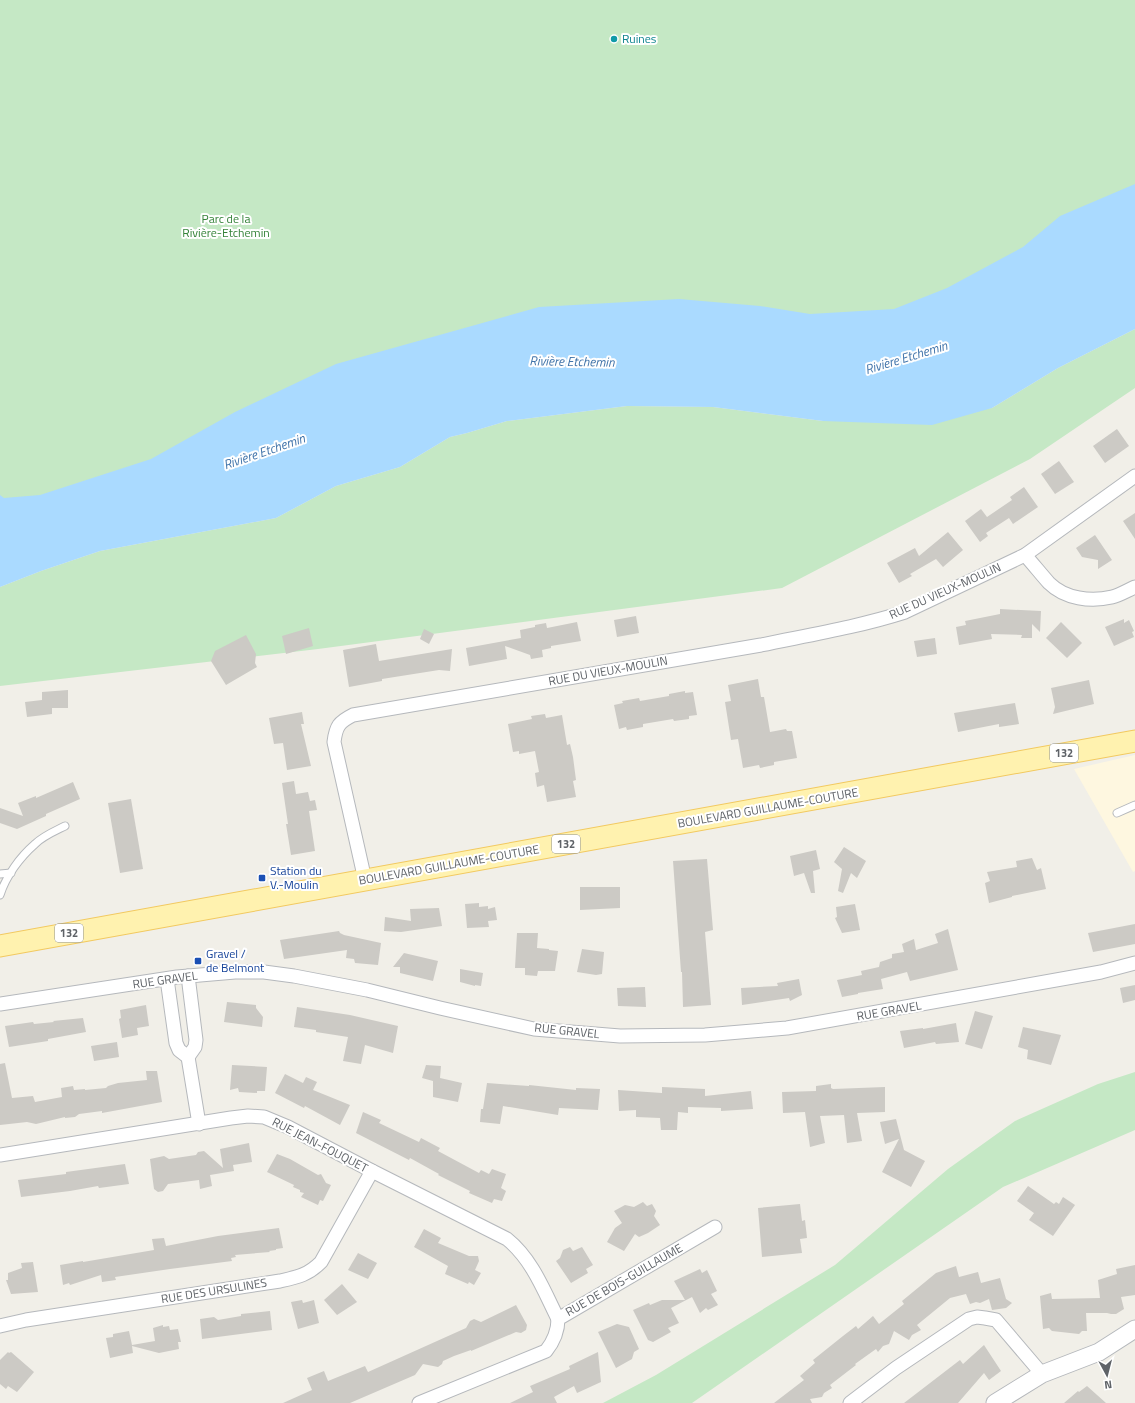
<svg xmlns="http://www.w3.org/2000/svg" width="1135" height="1403" viewBox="0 0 1135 1403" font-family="'Titillium Web',sans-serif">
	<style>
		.commercial { fill: #fef7e0 }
		.green { fill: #c5e8c5 }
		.water { fill: #aadaff }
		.building { fill: #cccac5 }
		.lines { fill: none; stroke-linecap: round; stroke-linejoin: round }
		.service-casing { stroke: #b5b8bc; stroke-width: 9 }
		.minor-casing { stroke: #b5b8bc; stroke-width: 15 }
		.tertiary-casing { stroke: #b5b8bc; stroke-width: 19 }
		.primary-casing { stroke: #f2c960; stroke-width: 23 }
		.service { stroke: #fff; stroke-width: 7 }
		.minor { stroke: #fff; stroke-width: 13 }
		.tertiary { stroke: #fff; stroke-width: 17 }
		.primary { stroke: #fff2af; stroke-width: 21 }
		.culture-dot { fill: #0f9aa8; stroke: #fff; stroke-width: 1.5 }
		.transit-dot { fill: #1a4fb4; stroke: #fff; stroke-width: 1.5 }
		.labels { text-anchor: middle; stroke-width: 4; stroke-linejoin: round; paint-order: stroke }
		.shield { fill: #fff; stroke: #8f9295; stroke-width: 1 }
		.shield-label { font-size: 11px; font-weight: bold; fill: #5f6368 }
		.culture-label { font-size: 12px; fill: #0d838f; stroke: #fff; text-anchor: start }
		.park-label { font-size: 12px; fill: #348238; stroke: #fff }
		.street-label { font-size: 12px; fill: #5f6368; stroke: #fff }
		.transit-label { font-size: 12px; fill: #164399; stroke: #fff; text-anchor: start }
		.water-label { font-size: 13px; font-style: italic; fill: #4174aa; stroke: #fff }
	</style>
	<rect width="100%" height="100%" fill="#f1efe8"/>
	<!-- commercial -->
	<polygon class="commercial" points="1135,755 1135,871 1133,872 1074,769"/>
	<!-- green -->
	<g class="green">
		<polygon points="0,0 1135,0 1135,229 997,328 526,358 0,530"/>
		<polygon points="1135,329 1135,388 1030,459 782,588 318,649 0,686 0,587 41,571 100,551 276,518 336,486 400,467 450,437 467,433 507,421 627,406 713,407 823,421 992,408 1058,368"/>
		<polygon points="1135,1072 1135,1130 1003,1187 692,1403 603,1403 656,1375 835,1265 948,1169 1015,1121 1098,1084"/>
	</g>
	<!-- water -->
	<polygon class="water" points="1135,184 1135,329 1058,368 992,408 932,425 823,421 713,407 627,406 507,421 467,433 450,437 400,467 336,486 276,518 100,551 41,571 0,587 0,495 4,498 40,495 151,459 235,412 336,364 539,307 679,299 760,306 810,314 894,309 947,288 1023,247 1060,216"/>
	<!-- building -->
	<g class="building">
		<polygon points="1117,429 1129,446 1105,463 1093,446"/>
		<polygon points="1059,461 1074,482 1055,494 1041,474"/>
		<polygon points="1024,487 1038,507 1013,524 1009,518 986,533 988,536 980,542 965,521 981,509 987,517 1012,500 1010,497"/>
		<polygon points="1135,513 1135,539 1123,521"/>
		<polygon points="948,532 963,550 943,567 936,559 910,574 912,576 899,583 887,563 915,548 919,556"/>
		<polygon points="1095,535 1112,560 1098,569 1098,560 1082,557 1076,548"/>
		<polygon points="1000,609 1041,611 1040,632 1032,624 1032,638 1021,638 1022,635 991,634 992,639 959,645 956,627 966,625 965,621 1000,614"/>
		<polygon points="636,616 639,633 617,637 614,620"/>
		<polygon points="1124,619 1124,623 1129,620 1134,631 1132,632 1134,637 1114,646 1105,627"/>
		<polygon points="577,622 581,641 551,646 551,648 542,650 543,657 531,659 530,655 505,646 507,659 469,666 466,648 521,638 520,630 535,627 535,625 546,623 547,628"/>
		<polygon points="1061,622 1082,643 1067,658 1046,638"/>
		<polygon points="309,628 313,646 286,654 282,636"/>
		<polygon points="424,629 434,634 429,644 420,639"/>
		<polygon points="246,635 256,654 255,663 257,667 226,685 211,661 215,651"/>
		<polygon points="935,638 937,654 917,657 914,641"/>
		<polygon points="376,644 379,661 452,649 450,671 439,670 382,679 382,681 349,687 343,650"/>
		<polygon points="758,679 761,697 764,697 770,732 786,729 787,731 792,731 797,758 774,762 774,765 760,768 759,765 743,768 738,739 731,740 725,702 731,701 728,685"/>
		<polygon points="1089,680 1094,704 1053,714 1055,707 1051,688"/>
		<polygon points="68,690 68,708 52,708 52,714 27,717 25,702 42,700 42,692"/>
		<polygon points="685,691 685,693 693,692 697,715 689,716 689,719 674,721 673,719 643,724 643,727 627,730 626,727 619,729 614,705 623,703 622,701 639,698 640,701 669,696 669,694"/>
		<polygon points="1015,703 1019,724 999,727 999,724 958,732 954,713"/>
		<polygon points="302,712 304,724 301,724 311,766 287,770 283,743 274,744 269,718"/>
		<polygon points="545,714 546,718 562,715 567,745 570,744 573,757 576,780 573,781 576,797 547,802 544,785 537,787 535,773 539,772 535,751 519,754 519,751 513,752 508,724 532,719 531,716"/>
		<polygon points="294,781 296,794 308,792 310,801 315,800 317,810 309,811 315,851 291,855 286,824 288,824 282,783"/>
		<polygon points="73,782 80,799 46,814 46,816 17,829 0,823 0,808 23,816 18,803 36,796 36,798"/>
		<polygon points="131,799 143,869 120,873 108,803"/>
		<polygon points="844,847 866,861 857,878 851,873 843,893 838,891 842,869 834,862"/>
		<polygon points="816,850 820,869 813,871 815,893 811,893 804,873 794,876 790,856"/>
		<polygon points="1032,858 1037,870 1041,868 1046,889 1012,896 1012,897 989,903 985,883 990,881 987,872 1017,867 1016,861"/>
		<polygon points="707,859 713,930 705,932 711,1005 683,1007 682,972 681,972 673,861"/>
		<polygon points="580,887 620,887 620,908 580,910"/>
		<polygon points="479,903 479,907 488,906 488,909 495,907 497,920 488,921 489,927 467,928 465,904"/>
		<polygon points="855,904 860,930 842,933 835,918 837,917 836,907"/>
		<polygon points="439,908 442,926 401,932 384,931 385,917 411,921 410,909"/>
		<polygon points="1135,924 1135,944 1093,952 1088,933"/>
		<polygon points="948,929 958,970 910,981 907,972 881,979 883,989 858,993 858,994 842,997 837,980 862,975 861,971 879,967 880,962 892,958 892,954 904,952 902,944 914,939 916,950 938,943 935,934"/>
		<polygon points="339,931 340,933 344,935 381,943 378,965 355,963 354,959 346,958 347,950 284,959 280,940"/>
		<polygon points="517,933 538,933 537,948 549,949 549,950 558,951 555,971 538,971 537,976 525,975 525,968 515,968"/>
		<polygon points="582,949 604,952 602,974 596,975 577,972"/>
		<polygon points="404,953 438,961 433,981 400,973 400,967 393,967"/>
		<polygon points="460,969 483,973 481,986 475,985 475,986 460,982"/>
		<polygon points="799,979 802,995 790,1001 789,998 742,1005 741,988 778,986 777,983"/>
		<polygon points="1135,985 1135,1000 1123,1003 1120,988"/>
		<polygon points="645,987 646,1007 618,1006 617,988"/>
		<polygon points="227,1002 256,1005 256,1008 263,1017 262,1027 224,1022"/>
		<polygon points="146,1005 149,1026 137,1028 138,1035 122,1038 119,1019 121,1018 120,1010"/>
		<polygon points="297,1007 350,1015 398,1026 393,1053 365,1045 361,1064 343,1061 348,1037 316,1032 316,1030 294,1027"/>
		<polygon points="975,1011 993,1016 982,1049 965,1044"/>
		<polygon points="83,1018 86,1032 48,1039 48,1041 9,1047 5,1026 33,1022 34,1024 54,1022 53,1021"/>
		<polygon points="956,1023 959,1042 936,1044 935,1042 904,1048 900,1031 923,1028 923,1029"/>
		<polygon points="1023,1027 1061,1035 1051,1065 1027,1059 1028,1050 1018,1047"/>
		<polygon points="117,1042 119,1057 94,1061 91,1046"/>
		<polygon points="5,1063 12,1098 33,1096 35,1102 62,1097 61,1088 73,1086 74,1090 85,1089 85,1090 106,1088 108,1086 118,1083 147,1080 146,1071 157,1071 162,1102 102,1113 102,1111 79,1114 75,1117 65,1118 65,1117 36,1124 27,1122 0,1125 0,1064"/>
		<polygon points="232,1065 267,1067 265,1091 257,1091 257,1093 239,1092 238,1088 230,1090"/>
		<polygon points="426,1065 441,1066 440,1078 462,1083 458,1102 433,1097 433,1081 422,1078"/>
		<polygon points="285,1074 303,1083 306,1077 317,1082 313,1090 350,1105 340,1125 305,1106 304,1108 275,1093"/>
		<polygon points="487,1083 529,1086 529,1085 576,1090 576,1088 600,1089 598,1110 559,1108 558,1115 503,1106 500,1124 480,1122 481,1109 483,1109"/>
		<polygon points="831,1084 831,1088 833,1089 885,1087 885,1112 857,1113 862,1141 847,1143 844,1115 820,1116 825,1143 810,1147 805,1112 783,1113 782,1092 816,1091 816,1086"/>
		<polygon points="662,1087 705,1089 705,1096 751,1091 753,1109 721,1111 721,1108 688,1107 688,1113 678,1112 677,1130 661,1130 660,1118 636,1117 636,1110 619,1111 618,1090 662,1093"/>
		<polygon points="363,1112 381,1120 379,1123 419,1142 421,1138 440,1148 438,1151 479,1173 481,1170 489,1174 492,1169 506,1174 501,1188 506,1191 502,1201 494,1199 492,1203 469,1193 470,1191 438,1175 439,1174 410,1158 409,1160 356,1133"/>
		<polygon points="896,1119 904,1150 925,1161 911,1187 882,1172 899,1139 885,1144 880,1122"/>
		<polygon points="249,1143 252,1162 233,1165 234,1171 210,1175 212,1186 200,1189 199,1180 168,1184 163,1191 158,1192 154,1189 150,1159 164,1156 169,1159 196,1155 198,1152 204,1151 223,1168 220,1149"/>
		<polygon points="277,1154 290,1159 318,1175 321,1174 326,1183 331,1185 323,1201 320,1200 318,1205 301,1197 304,1193 300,1192 300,1190 293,1187 294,1185 267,1172"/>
		<polygon points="125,1164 129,1184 99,1188 98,1186 70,1191 21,1197 18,1180 66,1174 66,1172"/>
		<polygon points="1028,1186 1054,1204 1056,1202 1059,1204 1063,1197 1075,1205 1053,1236 1029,1220 1034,1213 1017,1201"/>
		<polygon points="643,1202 647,1206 652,1204 656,1211 654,1216 660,1225 648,1233 639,1237 635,1234 624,1251 607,1242 615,1228 622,1223 614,1211 625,1205 634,1207"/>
		<polygon points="800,1204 802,1221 805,1220 807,1238 800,1239 802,1253 762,1257 758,1208"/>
		<polygon points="279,1228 283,1248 276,1249 276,1250 269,1251 270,1252 235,1255 236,1257 231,1258 232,1261 170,1269 115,1277 116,1280 102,1282 101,1275 70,1285 69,1283 63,1285 60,1265 83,1261 83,1262 154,1250 152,1239 164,1238 166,1246 218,1236"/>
		<polygon points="424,1229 441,1238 438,1243 469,1256 478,1256 479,1261 475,1270 481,1273 474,1285 469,1282 468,1284 445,1274 448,1266 414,1247"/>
		<polygon points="570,1247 573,1251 582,1247 593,1265 586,1269 588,1273 571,1283 556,1261 560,1258 563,1250"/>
		<polygon points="358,1253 377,1263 368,1279 348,1270"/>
		<polygon points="33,1262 38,1292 11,1294 6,1280 8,1280 8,1273 22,1268 21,1263"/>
		<polygon points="1135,1265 1135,1295 1121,1297 1124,1309 1116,1314 1111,1314 1107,1313 1086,1313 1087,1331 1082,1331 1079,1334 1052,1331 1049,1328 1043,1329 1040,1296 1051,1293 1052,1299 1100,1298 1098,1280 1117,1274 1116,1269"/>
		<polygon points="956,1266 959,1277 978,1272 981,1283 1000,1278 1006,1299 1012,1303 1006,1308 992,1310 989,1299 980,1303 976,1302 970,1304 966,1294 950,1298 917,1325 921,1330 912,1335 909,1340 894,1331 889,1344 883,1346 878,1352 876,1349 855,1364 856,1365 830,1385 832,1388 824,1393 822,1397 810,1399 812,1403 774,1403 804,1380 800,1376 815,1363 813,1360 843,1336 856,1326 858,1329 873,1316 879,1324 904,1304 902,1301 936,1273"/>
		<polygon points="700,1269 702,1273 707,1270 717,1291 711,1294 718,1305 708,1310 706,1308 700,1313 692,1297 671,1308 679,1323 668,1328 671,1332 653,1342 648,1340 633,1310 649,1303 650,1305 662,1300 685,1300 674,1281"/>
		<polygon points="342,1284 357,1302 337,1315 324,1300"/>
		<polygon points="302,1300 303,1303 314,1300 319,1323 298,1329 291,1302"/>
		<polygon points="516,1305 527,1325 526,1330 521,1333 516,1332 471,1351 471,1350 454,1356 443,1361 442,1364 438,1367 423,1364 415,1375 350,1403 283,1403 312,1390 307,1378 324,1371 328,1381 365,1366 368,1372 466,1328 470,1321 474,1319 481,1322"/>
		<polygon points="270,1311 272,1330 202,1339 200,1319 214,1317 218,1320 241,1316 241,1314"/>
		<polygon points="617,1324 629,1327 639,1349 634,1352 632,1359 616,1368 598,1332"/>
		<polygon points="163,1325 163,1327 169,1326 170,1330 178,1329 181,1342 178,1342 179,1349 159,1353 132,1346 133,1353 110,1358 106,1338 113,1337 113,1334 129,1331 132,1345 155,1341 153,1328"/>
		<polygon points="984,1345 1001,1371 989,1380 984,1373 958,1403 904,1403 960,1360 963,1364"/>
		<polygon points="8,1352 9,1353 11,1352 34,1372 17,1392 8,1386 6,1389 0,1384 0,1360"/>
		<polygon points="598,1352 601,1382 577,1393 574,1386 554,1397 557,1403 510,1403 533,1392 530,1386 570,1369 569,1366"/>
		<polygon points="1087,1386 1106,1403 1064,1403 1078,1391 1079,1392"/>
	</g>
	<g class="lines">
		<!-- service casing -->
		<g class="service-casing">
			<g id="service">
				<polyline points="1117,813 1135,805"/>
				<polyline points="0,874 11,873"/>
				<path d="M0 895C6 876 20 857 35 844 43 836 55 831 65 826"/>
			</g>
		</g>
		<!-- minor casing -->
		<g class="minor-casing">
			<g id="minor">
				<path d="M1025 555C1033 564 1041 574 1049 583 1065 599 1091 602 1112 597 1120 595 1128 590 1135 587"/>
				<path d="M365 880 334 742C336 726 339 722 353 715L761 645C809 635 858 627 905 612L1025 555 1135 476"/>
				<polyline points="188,976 196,1040 195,1047 188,1057"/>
				<polyline points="167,979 176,1043 179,1050 188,1057"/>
				<polyline points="0,1004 177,977 235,972 264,972 294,976 367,990 440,1008 534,1029 620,1036 705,1035 787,1028 1101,972 1135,963"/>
				<polyline points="188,1057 199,1124"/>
				<path d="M0 1155 231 1118 248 1116 264 1117 288 1127 372 1171 507 1239C532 1259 544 1291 558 1319"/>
				<path d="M0 1326 26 1320 280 1281C298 1277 308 1275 321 1262L372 1171"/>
				<path d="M419 1403 546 1351C554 1341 558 1332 558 1319L715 1227"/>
				<polyline points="850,1403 896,1368 969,1319 977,1317 985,1318 996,1320 1042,1374"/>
			</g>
		</g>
		<!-- tertiary casing -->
		<g class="tertiary-casing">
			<polyline id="tertiary" points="995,1403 1042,1374 1099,1352 1135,1329"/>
		</g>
		<!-- primary casing -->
		<g class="primary-casing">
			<polyline id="primary" points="0,946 1135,741"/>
		</g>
		<!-- service -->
		<use href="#service" class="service"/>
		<!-- minor -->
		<use href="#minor" class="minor"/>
		<!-- tertiary -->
		<use href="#tertiary" class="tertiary"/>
		<!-- primary -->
		<use href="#primary" class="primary"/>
	</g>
	<!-- markers -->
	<circle class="culture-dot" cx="614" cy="39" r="4"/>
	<g class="transit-dot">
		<rect x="258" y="874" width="8" height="8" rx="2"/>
		<rect x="194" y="957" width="8" height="8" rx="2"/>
	</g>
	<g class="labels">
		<!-- shield labels -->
		<g class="shield">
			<rect x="1050" y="744" width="28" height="18" rx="3"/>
			<rect x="552" y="835" width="28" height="18" rx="3"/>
			<rect x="55" y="924" width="28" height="18" rx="3"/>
		</g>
		<g class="shield-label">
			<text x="1064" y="757">132</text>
			<text x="566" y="848">132</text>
			<text x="69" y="937">132</text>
		</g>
		<!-- culture labels -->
		<g class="culture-label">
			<text x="622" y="43">Ruines</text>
		</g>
		<!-- park labels -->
		<g class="park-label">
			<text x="226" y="223">Parc de la<tspan x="226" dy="14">Rivière-Etchemin</tspan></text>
		</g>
		<!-- street labels -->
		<g class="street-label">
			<text transform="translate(945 591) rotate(-24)" y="4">RUE DU VIEUX-MOULIN</text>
			<text transform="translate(608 671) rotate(-10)" y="4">RUE DU VIEUX-MOULIN</text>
			<text transform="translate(768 808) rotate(-10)" y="4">BOULEVARD GUILLAUME-COUTURE</text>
			<text transform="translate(449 865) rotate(-10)" y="4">BOULEVARD GUILLAUME-COUTURE</text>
			<text transform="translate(165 980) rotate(-8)" y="4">RUE GRAVEL</text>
			<text transform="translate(889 1011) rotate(-10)" y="4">RUE GRAVEL</text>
			<text transform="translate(567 1031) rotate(6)" y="4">RUE GRAVEL</text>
			<text transform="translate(320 1145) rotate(27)" y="4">RUE JEAN-FOUQUET</text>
			<text transform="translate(624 1280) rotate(-30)" y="4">RUE DE BOIS-GUILLAUME</text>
			<text transform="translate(214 1291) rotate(-9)" y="4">RUE DES URSULINES</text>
		</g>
		<!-- transit labels -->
		<g class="transit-label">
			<text x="270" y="875">Station du<tspan x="270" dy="14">V.-Moulin</tspan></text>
			<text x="206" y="958">Gravel /<tspan x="206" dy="14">de Belmont</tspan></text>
		</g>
		<!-- water labels -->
		<g class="water-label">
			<text transform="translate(906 357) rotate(-17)" y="5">Rivière Etchemin</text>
			<text transform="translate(572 361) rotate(1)" y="5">Rivière Etchemin</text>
			<text transform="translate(264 451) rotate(-19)" y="5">Rivière Etchemin</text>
		</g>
	</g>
	<!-- north arrow -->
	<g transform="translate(1107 1375) rotate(173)" stroke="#ffffff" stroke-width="3" paint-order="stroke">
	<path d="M0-3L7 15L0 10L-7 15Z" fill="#5f6368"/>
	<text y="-6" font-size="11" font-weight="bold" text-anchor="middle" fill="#5f6368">N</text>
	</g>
</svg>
